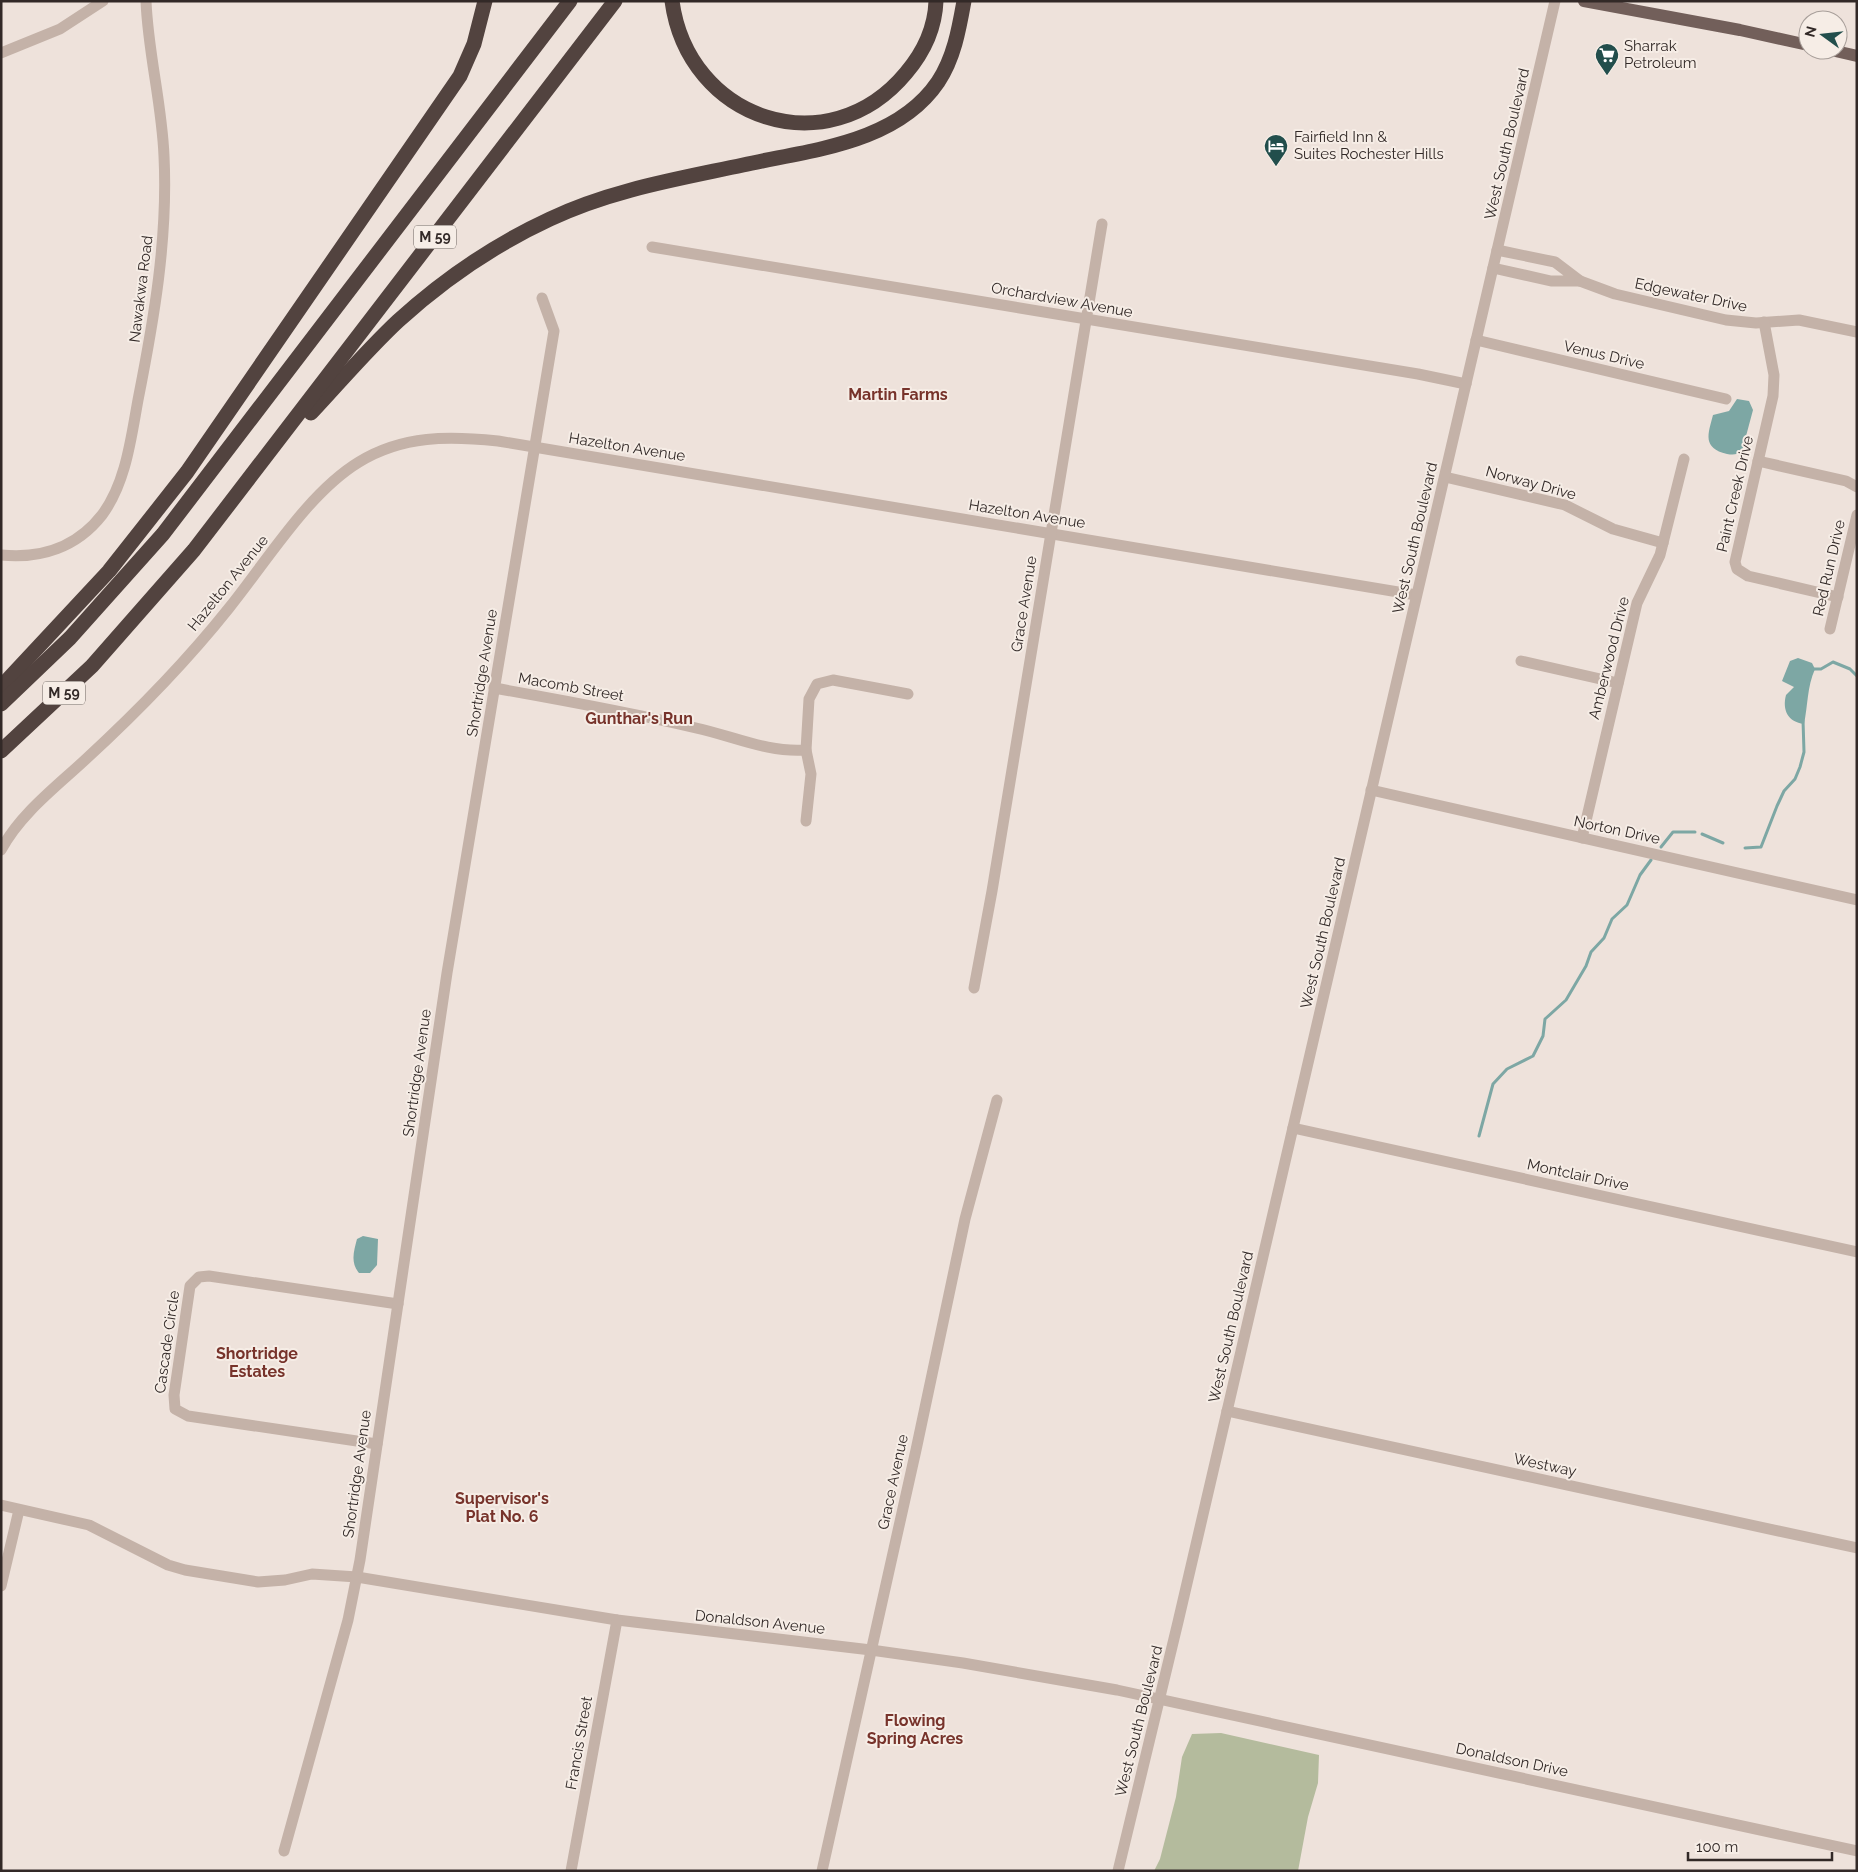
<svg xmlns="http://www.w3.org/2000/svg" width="1858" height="1872" viewBox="0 0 1858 1872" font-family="Raleway,sans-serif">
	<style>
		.green { fill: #b4bb9d }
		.water { fill: #7da7a4 }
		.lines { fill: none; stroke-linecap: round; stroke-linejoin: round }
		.stream { stroke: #7da7a4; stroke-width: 3 }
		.minor { stroke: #c4b2a8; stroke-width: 11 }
		.major { stroke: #725f5a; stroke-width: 12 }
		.highway { stroke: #52433f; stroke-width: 15 }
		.labels { text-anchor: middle; stroke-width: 4; stroke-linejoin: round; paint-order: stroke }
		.shield { fill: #f6ede6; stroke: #6d6460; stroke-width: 1 }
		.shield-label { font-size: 14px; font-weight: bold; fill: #322927 }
		.poi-label { font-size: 15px; fill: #322927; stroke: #f6ede6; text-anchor: start }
		.street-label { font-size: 15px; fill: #322927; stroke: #f6ede6 }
		.neighbourhood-label { font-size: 16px; font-weight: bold; fill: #77332b; stroke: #f6ede6 }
	</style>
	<rect width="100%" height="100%" fill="#eee2db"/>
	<!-- green -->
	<polygon class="green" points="1221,1733 1319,1755 1318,1783 1308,1817 1298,1871 1154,1871 1160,1859 1176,1797 1182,1757 1192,1734"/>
	<!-- water -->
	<g class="water">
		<path d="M1737 399 1749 401 1753 410 1742 451C1737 455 1733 455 1727 454 1702 448 1708 434 1713 415L1729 411Z"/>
		<path d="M1798 658 1812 663 1815 669C1807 687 1808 705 1804 724 1788 722 1782 710 1786 695L1794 687 1782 681 1790 661Z"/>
		<path d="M363 1236 378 1239 377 1265 370 1273H359C350 1262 354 1251 357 1239Z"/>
	</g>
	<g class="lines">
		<!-- stream -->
		<g class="stream">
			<polyline points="1812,669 1821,669 1833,662 1850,669 1857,676"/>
			<polyline points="1702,834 1723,843"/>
			<polyline points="1661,847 1673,832 1695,832"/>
			<polyline points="1745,848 1761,847 1777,806 1784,791 1795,779 1800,767 1804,752 1803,720"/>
			<polyline points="1479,1136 1493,1084 1507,1069 1533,1056 1543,1036 1545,1019 1566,1000 1586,966 1591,952 1604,938 1612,919 1627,905 1640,875 1651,860"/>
		</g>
		<!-- minor -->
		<g class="minor">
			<polyline points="1,53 60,29 103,1"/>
			<polyline points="652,247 1418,374 1466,384"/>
			<polyline points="1493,268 1551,281 1580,281 1555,262 1497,250"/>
			<polyline points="1580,281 1615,294 1726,320 1756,323 1799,320 1857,332"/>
			<polyline points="1764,322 1774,375 1773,396 1735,562 1737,569 1748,576 1838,597"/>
			<polyline points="1476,340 1726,399"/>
			<polyline points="1758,461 1846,481 1857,487"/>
			<polyline points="1445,477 1565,505 1613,529 1663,543"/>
			<path d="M1 555C41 559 77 547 102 515 126 483 131 438 138 400 154 319 168 239 164 156 162 104 148 53 146 1"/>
			<polyline points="1830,629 1857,515"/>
			<polyline points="1521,661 1618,683"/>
			<path d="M494 688C562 700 629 712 696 728 733 736 768 753 806 750L809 699 817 684 833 680 908 694"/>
			<polyline points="1371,790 1857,900"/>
			<polyline points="806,821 811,774 806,750"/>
			<polyline points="1582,838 1637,603 1660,555 1684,459"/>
			<path d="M1 850C20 814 56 787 86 759 136 713 186 662 229 608 267 561 308 493 359 462 403 435 449 436 498 441L1416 595"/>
			<polyline points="974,988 992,891 1102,224"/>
			<polyline points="1293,1128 1857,1252"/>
			<polyline points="1227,1411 1857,1548"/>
			<polyline points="377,1444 188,1416 175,1409 174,1395 190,1286 199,1277 209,1276 398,1304"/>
			<polyline points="1,1505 89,1525 168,1565 185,1570 258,1582 285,1580 312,1574 357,1577 617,1620 871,1650 963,1663 1117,1690 1857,1851"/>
			<polyline points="1,1586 19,1510"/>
			<polyline points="284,1851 348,1620 360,1560 447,973 554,331 542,298"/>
			<polyline points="571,1871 617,1620"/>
			<polyline points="822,1871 916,1450 965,1219 997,1100"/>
			<polyline points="1118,1871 1178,1622 1555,1"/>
		</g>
		<!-- major -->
		<g class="major">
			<polyline points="1584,1 1740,30 1808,45"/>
			<polyline points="1831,50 1857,56"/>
		</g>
		<!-- highway -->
		<g class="highway">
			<path d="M672 1C688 120 828 167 906 73 923 53 935 28 936 1"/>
			<path d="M311 413C340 382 367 350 398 321 442 281 496 244 550 219 611 190 678 179 743 165 809 150 896 144 938 82 954 58 959 29 964 1"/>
			<polyline points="1,687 109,571 187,472 460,76 474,44 485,1"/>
			<polyline points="1,704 70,638 163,534 570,1"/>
			<polyline points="1,751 92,666 194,550 615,1"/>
		</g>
	</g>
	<!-- icons -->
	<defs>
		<g id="supermarket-pin" transform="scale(1.25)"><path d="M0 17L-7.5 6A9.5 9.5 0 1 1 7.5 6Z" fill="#224e4c" stroke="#f6ede6"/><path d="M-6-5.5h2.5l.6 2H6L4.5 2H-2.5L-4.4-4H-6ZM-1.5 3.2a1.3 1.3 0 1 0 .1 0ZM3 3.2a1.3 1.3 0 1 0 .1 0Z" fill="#fff"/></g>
		<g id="hotel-pin" transform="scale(1.25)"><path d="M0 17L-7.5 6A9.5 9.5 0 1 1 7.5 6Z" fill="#224e4c" stroke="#f6ede6"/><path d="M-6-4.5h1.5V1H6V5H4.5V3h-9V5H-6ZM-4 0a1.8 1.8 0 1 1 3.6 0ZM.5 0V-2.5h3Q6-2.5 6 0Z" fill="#fff"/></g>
	</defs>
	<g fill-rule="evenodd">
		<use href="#supermarket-pin" x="1607" y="55"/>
		<use href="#hotel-pin" x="1276" y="146"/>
	</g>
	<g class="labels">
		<!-- shield labels -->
		<g class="shield">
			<rect x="414" y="225.5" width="42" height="23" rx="4"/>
			<rect x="43" y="681.5" width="42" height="23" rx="4"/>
		</g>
		<g class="shield-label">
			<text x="435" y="242">M 59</text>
			<text x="64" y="698">M 59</text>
		</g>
		<!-- poi labels -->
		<g class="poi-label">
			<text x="1624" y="51">Sharrak<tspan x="1624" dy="17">Petroleum</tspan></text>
			<text x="1294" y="142">Fairfield Inn &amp;<tspan x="1294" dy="17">Suites Rochester Hills</tspan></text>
		</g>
		<!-- street labels -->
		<g class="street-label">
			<text transform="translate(1507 144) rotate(-77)" y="5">West South Boulevard</text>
			<text transform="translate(141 289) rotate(-83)" y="5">Nawakwa Road</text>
			<text transform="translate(1691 295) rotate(12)" y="5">Edgewater Drive</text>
			<text transform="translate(1062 300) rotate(10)" y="5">Orchardview Avenue</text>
			<text transform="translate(1604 355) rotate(13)" y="5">Venus Drive</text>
			<text transform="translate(627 447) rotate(9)" y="5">Hazelton Avenue</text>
			<text transform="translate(1531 483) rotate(15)" y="5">Norway Drive</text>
			<text transform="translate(1735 494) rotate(-77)" y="5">Paint Creek Drive</text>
			<text transform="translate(1027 514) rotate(9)" y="5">Hazelton Avenue</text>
			<text transform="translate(1415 538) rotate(-77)" y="5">West South Boulevard</text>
			<text transform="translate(1829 568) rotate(-77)" y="5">Red Run Drive</text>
			<text transform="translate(228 583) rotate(-51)" y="5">Hazelton Avenue</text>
			<text transform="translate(1024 604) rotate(-81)" y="5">Grace Avenue</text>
			<text transform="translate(1609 658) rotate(-76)" y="5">Amberwood Drive</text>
			<text transform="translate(482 673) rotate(-81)" y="5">Shortridge Avenue</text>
			<text transform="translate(571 687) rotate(10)" y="5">Macomb Street</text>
			<text transform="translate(1617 830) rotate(12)" y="5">Norton Drive</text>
			<text transform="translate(1323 933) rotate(-77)" y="5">West South Boulevard</text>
			<text transform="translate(417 1073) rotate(-82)" y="5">Shortridge Avenue</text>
			<text transform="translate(1578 1175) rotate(12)" y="5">Montclair Drive</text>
			<text transform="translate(1231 1327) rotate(-77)" y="5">West South Boulevard</text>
			<text transform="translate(167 1342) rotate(-82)" y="5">Cascade Circle</text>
			<text transform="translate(1545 1465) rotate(12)" y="5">Westway</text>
			<text transform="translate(357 1474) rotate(-82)" y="5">Shortridge Avenue</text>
			<text transform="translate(893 1482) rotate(-78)" y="5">Grace Avenue</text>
			<text transform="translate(760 1622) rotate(6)" y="5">Donaldson Avenue</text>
			<text transform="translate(1139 1721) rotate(-76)" y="5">West South Boulevard</text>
			<text transform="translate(579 1743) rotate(-80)" y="5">Francis Street</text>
			<text transform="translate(1512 1760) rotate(12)" y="5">Donaldson Drive</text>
		</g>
		<!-- neighbourhood labels -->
		<g class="neighbourhood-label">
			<text x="898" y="400">Martin Farms</text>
			<text x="639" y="724">Gunthar's Run</text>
			<text x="257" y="1359">Shortridge<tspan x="257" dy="18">Estates</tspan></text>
			<text x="502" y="1504">Supervisor's<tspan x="502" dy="18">Plat No. 6</tspan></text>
			<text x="915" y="1726">Flowing<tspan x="915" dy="18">Spring Acres</tspan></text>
		</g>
	</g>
	<!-- border -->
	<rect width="1858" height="1872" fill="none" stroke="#322927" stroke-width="5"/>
	<!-- north arrow -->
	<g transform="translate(1823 35) rotate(285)"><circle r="24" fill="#f6ede6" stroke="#a89f9a"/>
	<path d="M0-4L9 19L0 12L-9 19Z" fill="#224e4c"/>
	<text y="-8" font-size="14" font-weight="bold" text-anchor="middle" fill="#322927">N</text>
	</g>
	<!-- scale -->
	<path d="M1688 1852v8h144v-8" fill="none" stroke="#322927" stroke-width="2.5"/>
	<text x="1696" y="1852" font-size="15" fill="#322927" stroke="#f6ede6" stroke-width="4" paint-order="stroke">100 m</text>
</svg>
